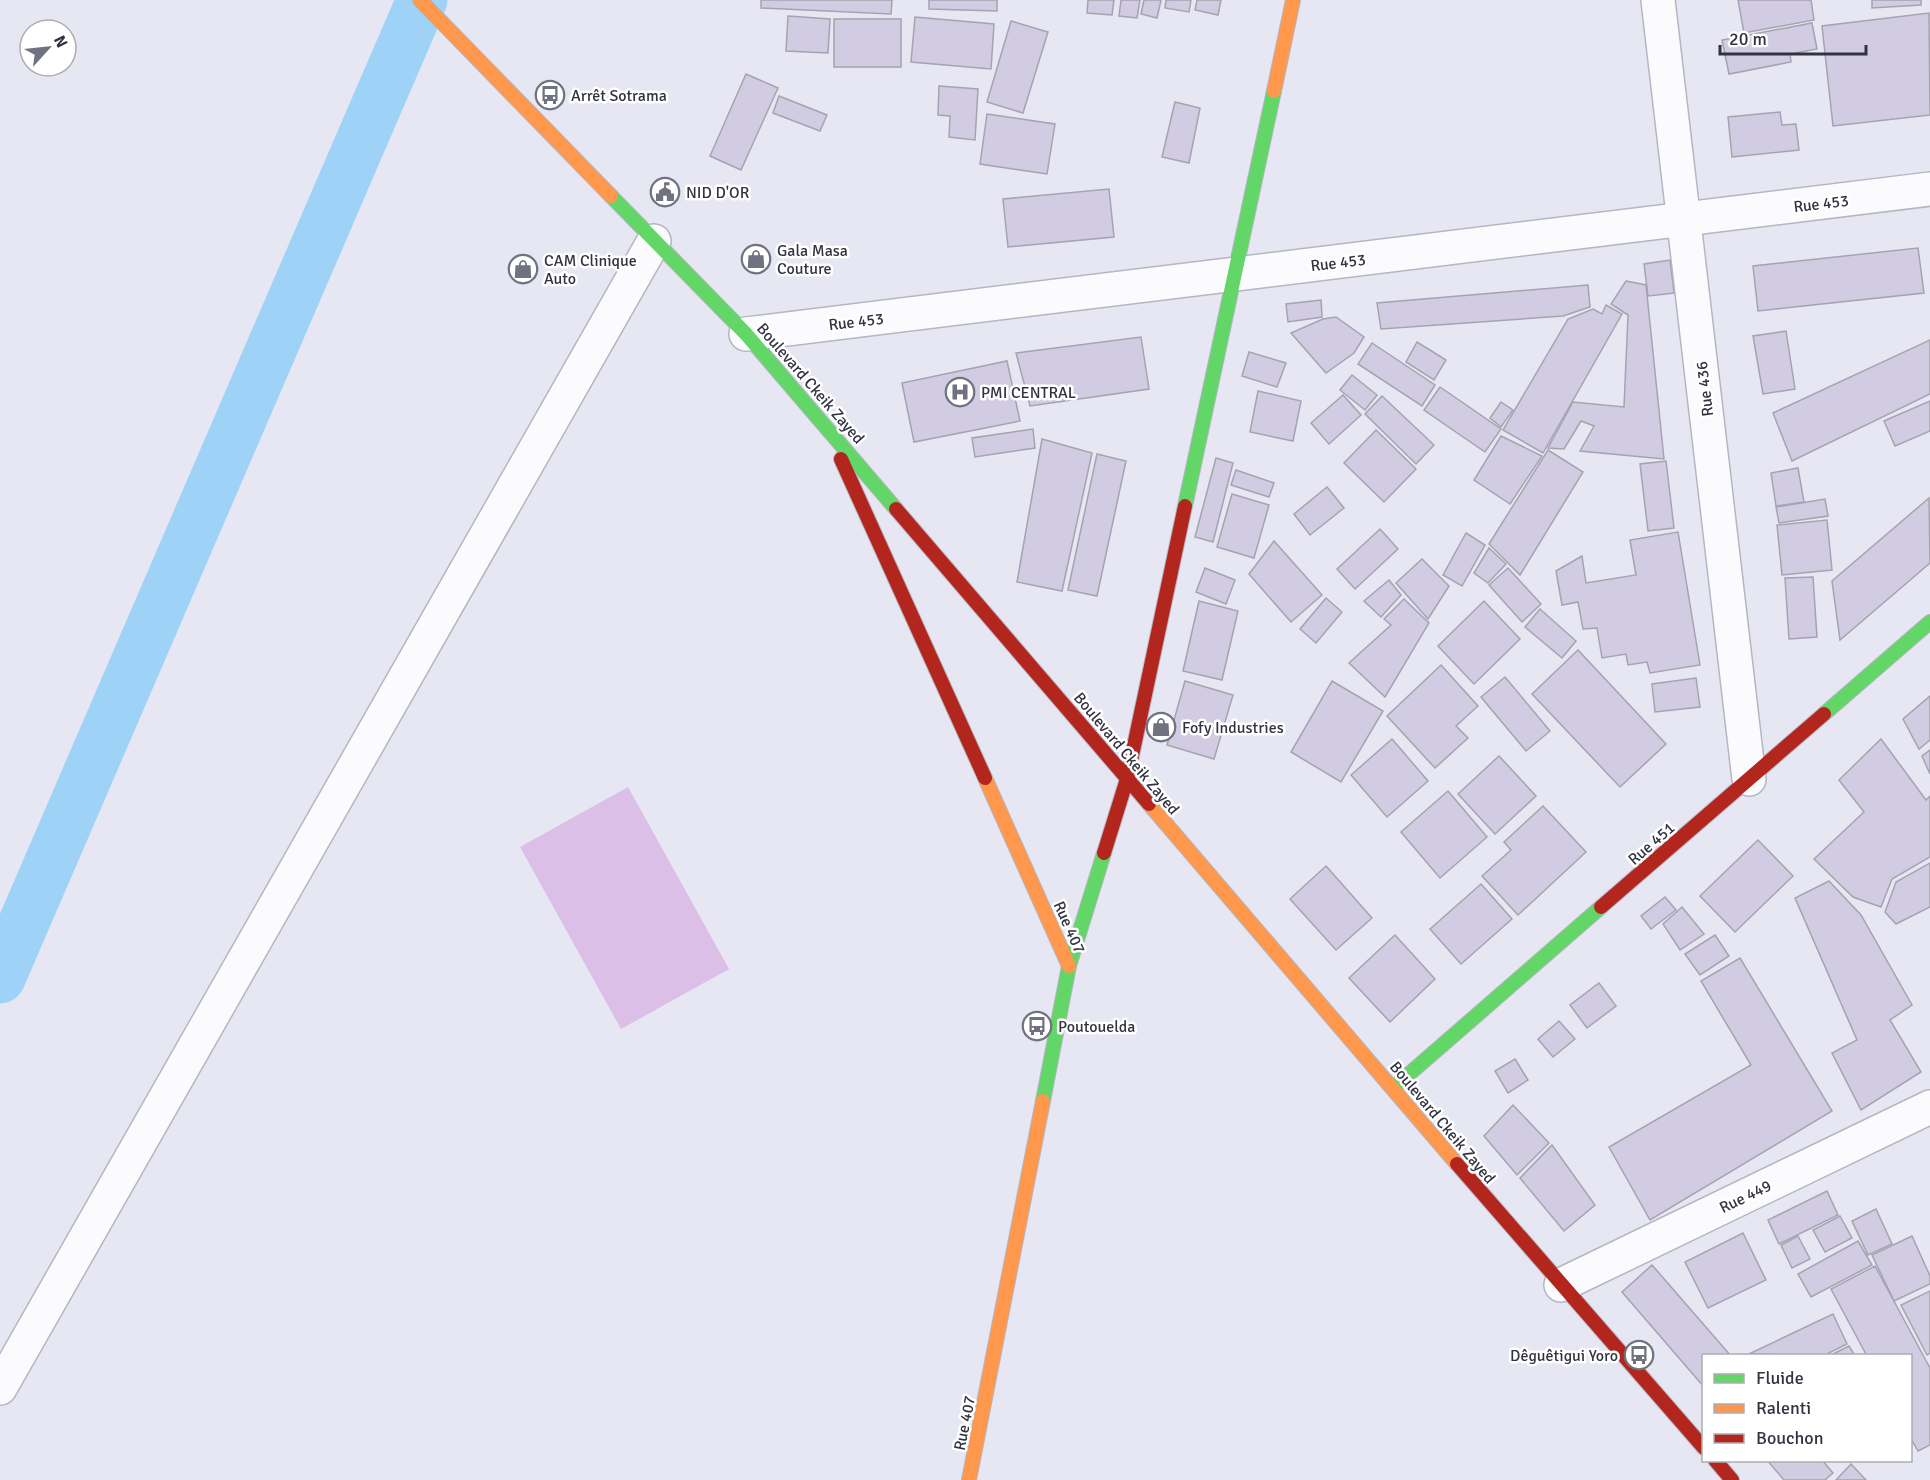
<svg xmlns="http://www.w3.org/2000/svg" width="1930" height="1480" viewBox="0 0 1930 1480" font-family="Signika,sans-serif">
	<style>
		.green { fill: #dbbfe7 }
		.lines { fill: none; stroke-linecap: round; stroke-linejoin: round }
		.canal { stroke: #9ed3f7; stroke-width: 51 }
		.building { fill: #d1cce2; stroke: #a5a3af; stroke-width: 1.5 }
		.street-casing { stroke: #b4b6c1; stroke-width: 36 }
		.fast-casing { stroke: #b4b6c1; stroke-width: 16 }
		.slow-casing { stroke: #b4b6c1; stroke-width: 16 }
		.jam-casing { stroke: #b4b6c1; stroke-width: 16 }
		.street { stroke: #fbfbfd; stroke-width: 33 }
		.fast { stroke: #63d668; stroke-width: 14 }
		.slow { stroke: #ff974d; stroke-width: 14 }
		.jam { stroke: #b3261e; stroke-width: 14 }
		.labels { text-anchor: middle; stroke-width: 5; stroke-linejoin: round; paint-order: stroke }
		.poi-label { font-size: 16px; fill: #323341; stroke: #fff; text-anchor: start }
		.street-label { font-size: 16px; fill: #323341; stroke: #fff }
	</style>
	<rect width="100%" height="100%" fill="#e6e7f3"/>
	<!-- green -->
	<polygon class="green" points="628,787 729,969 621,1029 520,847"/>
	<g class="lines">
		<!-- canal -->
		<polyline class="canal" points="0,978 422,0"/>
	</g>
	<!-- building -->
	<g class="building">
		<polygon points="761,0 892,0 891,14 761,8"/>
		<polygon points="929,0 997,0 997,11 929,9"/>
		<polygon points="1088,0 1114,0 1112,15 1087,13"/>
		<polygon points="1121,0 1140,0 1137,18 1119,16"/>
		<polygon points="1144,0 1161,0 1157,18 1141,14"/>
		<polygon points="1166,0 1191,0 1189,12 1165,8"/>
		<polygon points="1197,0 1221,0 1218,15 1195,10"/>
		<polygon points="1738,0 1811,0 1814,20 1744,33"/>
		<polygon points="1872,0 1921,0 1921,5 1872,8"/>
		<polygon points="1929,13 1930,115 1833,126 1822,26"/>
		<polygon points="788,16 830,19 828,53 786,51"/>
		<polygon points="915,17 994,24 991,69 911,62"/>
		<rect x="834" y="19" width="67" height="48"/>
		<polygon points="1011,21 1048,32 1023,113 987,102"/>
		<polygon points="1812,23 1817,49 1790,54 1791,62 1729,74 1722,40"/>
		<polygon points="746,74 778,88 741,170 710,156"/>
		<polygon points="939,86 978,89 975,140 949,137 950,116 938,115"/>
		<polygon points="779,96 827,115 820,131 773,113"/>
		<polygon points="1175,102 1200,108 1189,163 1162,157"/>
		<polygon points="1780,112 1782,125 1796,124 1799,150 1732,157 1728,117"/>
		<polygon points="987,114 1055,124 1047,174 980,164"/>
		<polygon points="1109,189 1114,237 1008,247 1003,199"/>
		<polygon points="1918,248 1924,293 1758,311 1753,266"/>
		<polygon points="1670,260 1674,293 1648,296 1644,264"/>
		<polygon points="1626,281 1646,285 1664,459 1580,451 1594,426 1581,421 1564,449 1548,448 1573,402 1624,407 1628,315 1611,304"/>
		<polygon points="1588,285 1590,307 1563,316 1381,329 1377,303"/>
		<polygon points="1321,300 1322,317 1288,322 1286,304"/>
		<polygon points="1606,305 1622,314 1543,453 1503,430 1568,319 1593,309 1602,314"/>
		<polygon points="1336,317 1364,337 1354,353 1326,373 1291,333 1323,319"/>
		<polygon points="1786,331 1795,389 1763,394 1753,336"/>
		<polygon points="1141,337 1149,389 1030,406 1016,353"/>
		<polygon points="1930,340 1930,394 1792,461 1773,413"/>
		<polygon points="1417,342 1446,360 1434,380 1406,362"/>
		<polygon points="1372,343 1435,385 1422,406 1358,364"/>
		<polygon points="1249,352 1286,363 1277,387 1242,376"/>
		<polygon points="1007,361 1020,421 914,442 902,383"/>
		<polygon points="1352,375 1377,395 1365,410 1340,390"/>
		<polygon points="1440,387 1501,429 1485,452 1424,410"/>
		<polygon points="1258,391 1301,401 1293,441 1250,432"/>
		<polygon points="1343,395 1361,415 1329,444 1311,423"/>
		<polygon points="1382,396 1434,445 1416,464 1365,414"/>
		<polygon points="1930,401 1930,431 1895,446 1884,421"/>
		<polygon points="1501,402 1513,410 1501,427 1490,418"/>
		<polygon points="1033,429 1035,448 975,457 972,438"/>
		<polygon points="1376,430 1416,469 1384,502 1344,463"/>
		<polygon points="1501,436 1542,456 1510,504 1474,480"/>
		<polygon points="1042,439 1092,453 1062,591 1017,582"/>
		<polygon points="1548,450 1583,472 1520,575 1489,544"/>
		<polygon points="1097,454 1126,461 1097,596 1068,590"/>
		<polygon points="1216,458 1233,463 1213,542 1195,537"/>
		<polygon points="1666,461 1674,528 1648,531 1640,464"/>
		<polygon points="1798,468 1804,502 1776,506 1771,473"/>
		<polygon points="1236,470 1274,483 1269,497 1231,485"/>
		<polygon points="1327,487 1344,508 1310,535 1294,514"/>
		<polygon points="1232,494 1269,505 1254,558 1217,547"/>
		<polygon points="1929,498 1930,563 1840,640 1832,581"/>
		<polygon points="1825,499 1828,516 1779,523 1776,507"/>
		<polygon points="1827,520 1832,570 1782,575 1777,525"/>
		<polygon points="1380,529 1398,549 1355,589 1337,569"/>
		<polygon points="1678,532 1700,665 1650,673 1647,662 1628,665 1626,654 1602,658 1597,628 1583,629 1578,602 1562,605 1556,571 1582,556 1586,583 1636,575 1630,540"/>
		<polygon points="1466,533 1485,545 1462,586 1443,575"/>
		<polygon points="1274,541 1322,595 1291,622 1249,574"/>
		<polygon points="1489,548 1506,564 1488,583 1474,573"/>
		<polygon points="1422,559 1449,586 1428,619 1396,583"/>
		<polygon points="1205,568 1235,580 1226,604 1196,592"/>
		<polygon points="1508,568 1541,604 1522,622 1489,585"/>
		<polygon points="1813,577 1817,637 1789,639 1785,578"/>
		<polygon points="1389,580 1401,595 1381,617 1364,601"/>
		<polygon points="1326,598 1342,612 1316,643 1300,629"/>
		<polygon points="1404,599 1429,623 1385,697 1349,663 1391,625 1384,619"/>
		<polygon points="1199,601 1238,611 1222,680 1183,671"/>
		<polygon points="1484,601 1520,639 1474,684 1438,646"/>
		<polygon points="1540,609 1576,641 1562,658 1525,627"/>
		<polygon points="1578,650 1666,744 1620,787 1532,694"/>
		<polygon points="1441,665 1478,706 1456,726 1468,738 1435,768 1387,716"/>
		<polygon points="1505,677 1550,731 1526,751 1481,697"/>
		<polygon points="1696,678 1700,707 1655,712 1652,684"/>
		<polygon points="1185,681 1233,695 1214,759 1167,745"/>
		<polygon points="1332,681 1383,711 1341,782 1291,752"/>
		<polygon points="1930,696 1930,740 1919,749 1903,719"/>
		<polygon points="1392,739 1428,781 1387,817 1351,775"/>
		<polygon points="1881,739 1926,800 1930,796 1930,857 1892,879 1881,907 1853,897 1814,859 1864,812 1839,780"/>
		<polygon points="1930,750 1930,774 1922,756"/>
		<polygon points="1499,756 1536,796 1495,834 1458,794"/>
		<polygon points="1448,791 1487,837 1440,878 1401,832"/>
		<polygon points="1543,806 1586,852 1518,915 1482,876 1511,850 1504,842"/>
		<polygon points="1758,840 1793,876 1735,932 1700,896"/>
		<polygon points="1930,863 1930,907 1896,924 1885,912 1896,882"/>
		<polygon points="1326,866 1372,918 1336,950 1290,899"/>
		<polygon points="1829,881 1861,915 1912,1005 1890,1020 1921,1072 1861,1110 1832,1053 1857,1040 1795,898"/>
		<polygon points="1481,884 1512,919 1461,964 1430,929"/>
		<polygon points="1665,897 1676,910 1651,929 1641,916"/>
		<polygon points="1682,907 1704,934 1680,950 1663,924"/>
		<polygon points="1395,935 1435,979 1390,1022 1349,978"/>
		<polygon points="1715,935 1729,956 1700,975 1685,954"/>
		<polygon points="1740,958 1832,1111 1650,1220 1609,1147 1751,1065 1701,981"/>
		<polygon points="1599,983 1616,1006 1587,1028 1570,1005"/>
		<polygon points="1559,1021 1575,1039 1553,1057 1538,1039"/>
		<polygon points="1515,1059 1528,1080 1508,1093 1495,1071"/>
		<polygon points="1513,1105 1549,1143 1517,1175 1484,1136"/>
		<polygon points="1552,1145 1595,1205 1564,1231 1520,1178"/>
		<polygon points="1827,1191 1838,1215 1779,1244 1768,1220"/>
		<polygon points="1876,1209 1892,1244 1868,1255 1852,1221"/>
		<polygon points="1840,1216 1852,1238 1825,1252 1813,1230"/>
		<polygon points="1743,1233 1766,1280 1708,1308 1685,1262"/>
		<polygon points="1798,1236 1810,1259 1792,1268 1781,1245"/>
		<polygon points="1912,1236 1930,1276 1930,1284 1894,1301 1872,1255"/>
		<polygon points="1858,1241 1872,1265 1811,1297 1798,1274"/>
		<polygon points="1652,1265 1731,1356 1704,1356 1704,1387 1622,1292"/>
		<polygon points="1875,1266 1930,1368 1930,1445 1918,1451 1910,1437 1910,1356 1867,1356 1831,1289"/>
		<polygon points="1930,1291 1930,1353 1927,1355 1901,1305"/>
		<polygon points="1833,1314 1847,1344 1823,1356 1749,1354"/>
		<polygon points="1849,1346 1855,1356 1829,1356"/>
		<polygon points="1767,1460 1822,1460 1833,1473 1825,1480 1784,1480"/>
		<polygon points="1851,1464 1866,1480 1836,1480"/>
	</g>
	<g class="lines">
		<!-- street casing -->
		<g class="street-casing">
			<g id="street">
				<polyline points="1658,0 1749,779"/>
				<polyline points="746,334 1930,189"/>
				<polyline points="1561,1285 1930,1107"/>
				<polyline points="0,1388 654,241"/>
			</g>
		</g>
		<!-- fast casing -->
		<g class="fast-casing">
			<g id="fast">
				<polyline points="611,196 746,334 896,509"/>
				<polyline points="1185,506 1274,91"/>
				<polyline points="1824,714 1930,622"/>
				<polyline points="1393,1088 1601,907"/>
				<polyline points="1043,1101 1069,966 1104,853"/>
			</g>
		</g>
		<!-- slow casing -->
		<g class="slow-casing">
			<g id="slow">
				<polyline points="420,0 611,196"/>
				<polyline points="1274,91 1293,0"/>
				<polyline points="985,778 1069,966"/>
				<polyline points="1149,804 1457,1164"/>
				<polyline points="969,1480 1043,1101"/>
			</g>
		</g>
		<!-- jam casing -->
		<g class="jam-casing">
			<g id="jam">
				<polyline points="841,459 985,778"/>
				<polyline points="896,509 1149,804"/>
				<polyline points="1104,853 1127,779 1185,506"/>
				<polyline points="1601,907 1824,714"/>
				<polyline points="1457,1164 1704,1448"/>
				<polyline points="1715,1460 1732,1480"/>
			</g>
		</g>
		<!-- street -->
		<use href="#street" class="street"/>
		<!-- fast -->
		<use href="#fast" class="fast"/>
		<!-- slow -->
		<use href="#slow" class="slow"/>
		<!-- jam -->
		<use href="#jam" class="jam"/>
	</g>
	<!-- icons -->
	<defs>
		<g id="bus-ring" transform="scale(1.5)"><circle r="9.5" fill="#fff" stroke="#71727f" stroke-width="1.5"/><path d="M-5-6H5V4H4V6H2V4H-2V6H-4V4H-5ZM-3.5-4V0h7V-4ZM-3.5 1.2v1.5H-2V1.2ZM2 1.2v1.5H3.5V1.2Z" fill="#71727f"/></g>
		<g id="civic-ring" transform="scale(1.5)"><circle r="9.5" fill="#fff" stroke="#71727f" stroke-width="1.5"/><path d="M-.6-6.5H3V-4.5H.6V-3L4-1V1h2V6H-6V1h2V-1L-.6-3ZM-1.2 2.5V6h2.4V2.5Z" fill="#71727f"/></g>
		<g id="shop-ring" transform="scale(1.5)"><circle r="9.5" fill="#fff" stroke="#71727f" stroke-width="1.5"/><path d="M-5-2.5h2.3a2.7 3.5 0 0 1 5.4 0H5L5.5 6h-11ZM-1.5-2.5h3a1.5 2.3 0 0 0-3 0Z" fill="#71727f"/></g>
		<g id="hospital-ring" transform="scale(1.5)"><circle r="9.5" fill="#fff" stroke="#71727f" stroke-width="1.5"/><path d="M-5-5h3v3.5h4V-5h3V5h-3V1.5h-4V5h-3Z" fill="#71727f"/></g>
	</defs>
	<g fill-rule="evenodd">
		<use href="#bus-ring" x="550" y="95"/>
		<use href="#civic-ring" x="665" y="192"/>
		<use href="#shop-ring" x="756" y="259"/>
		<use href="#shop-ring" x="523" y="269"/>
		<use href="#hospital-ring" x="960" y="392"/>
		<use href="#shop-ring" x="1161" y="727"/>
		<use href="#bus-ring" x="1037" y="1026"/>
		<use href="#bus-ring" x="1639" y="1355"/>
	</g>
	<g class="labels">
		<!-- poi labels -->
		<g class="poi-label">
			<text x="571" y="101">Arrêt Sotrama</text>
			<text x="686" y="198">NID D'OR</text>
			<text x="777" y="256">Gala Masa<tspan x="777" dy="18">Couture</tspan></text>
			<text x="544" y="266">CAM Clinique<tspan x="544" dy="18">Auto</tspan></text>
			<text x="981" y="398">PMI CENTRAL</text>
			<text x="1182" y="733">Fofy Industries</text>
			<text x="1058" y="1032">Poutouelda</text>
			<text x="1618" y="1361" text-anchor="end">Dêguêtigui Yoro</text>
		</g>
		<!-- street labels -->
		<g class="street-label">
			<text transform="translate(1821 203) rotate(-7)" y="6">Rue 453</text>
			<text transform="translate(1338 262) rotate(-7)" y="6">Rue 453</text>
			<text transform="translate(856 321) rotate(-7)" y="6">Rue 453</text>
			<text transform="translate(811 383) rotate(49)" y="6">Boulevard Ckeik Zayed</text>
			<text transform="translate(1704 389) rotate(-97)" y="6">Rue 436</text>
			<text transform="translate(1127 753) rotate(50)" y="6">Boulevard Ckeik Zayed</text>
			<text transform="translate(1651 843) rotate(-41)" y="6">Rue 451</text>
			<text transform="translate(1070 927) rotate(66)" y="6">Rue 407</text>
			<text transform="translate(1443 1122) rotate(50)" y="6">Boulevard Ckeik Zayed</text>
			<text transform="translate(1745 1196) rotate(-26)" y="6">Rue 449</text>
			<text transform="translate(964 1423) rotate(-79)" y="6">Rue 407</text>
		</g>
	</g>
	<!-- legend -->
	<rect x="1702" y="1354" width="210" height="108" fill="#ffffff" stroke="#adadb3" stroke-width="1.5"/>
	<rect x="1714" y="1374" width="30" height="9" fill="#63d668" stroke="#adadb3" stroke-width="1.5"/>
	<text x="1756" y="1384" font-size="18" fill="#323341">Fluide</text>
	<rect x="1714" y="1404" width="30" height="9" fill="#ff974d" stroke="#adadb3" stroke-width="1.5"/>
	<text x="1756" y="1414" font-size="18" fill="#323341">Ralenti</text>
	<rect x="1714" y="1434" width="30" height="9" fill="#b3261e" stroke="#adadb3" stroke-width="1.5"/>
	<text x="1756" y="1444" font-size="18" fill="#323341">Bouchon</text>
	<!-- north arrow -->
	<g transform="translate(48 48) rotate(63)"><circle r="28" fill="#ffffff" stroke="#adadb3" stroke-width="1.5"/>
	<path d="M0-4.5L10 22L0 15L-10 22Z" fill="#71727f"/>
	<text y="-9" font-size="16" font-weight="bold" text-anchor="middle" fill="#323341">N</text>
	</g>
	<!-- scale -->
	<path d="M1720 45v9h146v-9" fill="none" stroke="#323341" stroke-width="3"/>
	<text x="1729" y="45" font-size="18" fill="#323341" stroke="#ffffff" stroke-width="4.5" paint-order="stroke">20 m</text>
</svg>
